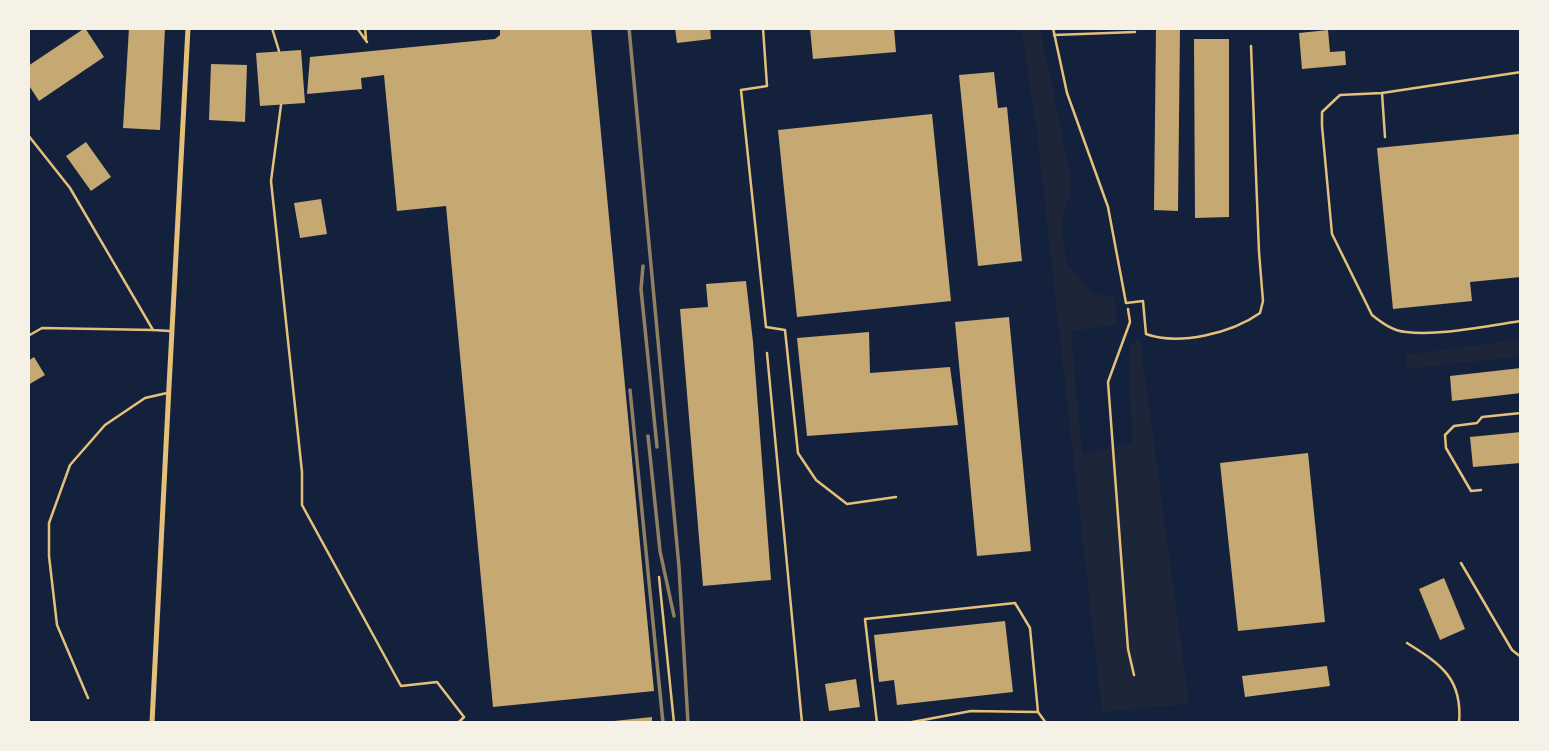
<svg xmlns="http://www.w3.org/2000/svg" width="1549" height="751" viewBox="0 0 1549 751" font-family="Inter,sans-serif">
	<style>
		.green { fill: #1d2539 }
		.building { fill: #c6a872 }
		.lines { fill: none; stroke-linecap: round; stroke-linejoin: round }
		.path { stroke: #e5c07b; stroke-width: 2.5 }
		.service { stroke: #e5c07b; stroke-width: 2.5 }
		.minor { stroke: #e5c07b; stroke-width: 5 }
		.rail { stroke: #918062; stroke-width: 3.5 }
	</style>
	<rect width="100%" height="100%" fill="#14213d"/>
	<!-- green -->
	<g class="green">
		<polygon points="1021,28 1040,28 1072,185 1062,223 1066,262 1091,293 1115,298 1117,325 1071,331 1082,455 1132,443 1129,345 1140,339 1189,704 1102,712 1036,124"/>
		<polygon points="1521,339 1521,356 1407,369 1405,355"/>
	</g>
	<!-- building -->
	<g class="building">
		<polygon points="85,28 104,57 39,101 28,84 28,66"/>
		<polygon points="129,28 165,28 160,130 123,128"/>
		<polygon points="500,28 591,28 654,691 493,707 446,206 397,211 384,75 361,78 362,89 307,94 310,57 495,39 500,35"/>
		<polygon points="675,28 710,28 711,39 677,43"/>
		<polygon points="810,28 894,28 896,52 813,59"/>
		<polygon points="1156,28 1180,28 1178,211 1154,210"/>
		<polygon points="1328,30 1330,52 1345,51 1346,65 1302,69 1299,33"/>
		<polygon points="1194,39 1229,39 1229,217 1195,218"/>
		<polygon points="301,50 305,103 260,106 256,53"/>
		<polygon points="211,64 247,65 245,122 209,120"/>
		<polygon points="994,72 998,108 1007,107 1022,261 978,266 959,75"/>
		<polygon points="932,114 951,301 797,317 778,130"/>
		<polygon points="1520,134 1521,277 1470,282 1472,301 1393,309 1377,148"/>
		<polygon points="86,142 111,177 91,191 66,156"/>
		<polygon points="321,199 327,234 300,238 294,203"/>
		<polygon points="746,281 753,342 771,580 703,586 680,309 708,307 706,284"/>
		<polygon points="1009,317 1031,551 977,556 955,322"/>
		<polygon points="869,332 870,373 950,367 958,425 807,436 797,338"/>
		<polygon points="34,357 45,375 28,385 28,361"/>
		<polygon points="1521,368 1521,393 1452,401 1450,376"/>
		<polygon points="1521,432 1521,463 1473,467 1470,437"/>
		<polygon points="1308,453 1325,622 1238,631 1220,463"/>
		<polygon points="1444,578 1465,629 1440,640 1419,589"/>
		<polygon points="1005,621 1013,692 897,705 894,680 879,682 874,635"/>
		<polygon points="1327,666 1330,686 1245,697 1242,676"/>
		<polygon points="856,679 860,707 829,711 825,684"/>
		<polygon points="652,717 652,723 615,723 614,721"/>
	</g>
	<g class="lines">
		<!-- path -->
		<g class="path">
			<polyline points="357,28 367,42"/>
			<polyline points="365,28 366,39"/>
			<polyline points="1128,309 1130,322 1108,382 1128,649 1134,675"/>
		</g>
		<!-- service -->
		<g class="service">
			<polyline points="272,28 279,51"/>
			<polyline points="763,28 767,86 741,90 766,327 785,330 798,453 816,480 847,504 896,497"/>
			<path d="M1053 28 1067 93 1108 207 1126 303 1143 301 1146 334C1179 346 1232 333 1260 313L1263 301 1259 252 1251 46"/>
			<polyline points="1054,35 1135,32"/>
			<path d="M1521 72 1382 93 1340 95 1322 112V126L1332 234 1372 315C1382 323 1393 331 1406 332 1441 336 1485 326 1521 321"/>
			<polyline points="1382,93 1385,137"/>
			<polyline points="281,105 271,181 302,472 302,505 401,686 437,682 464,717 458,723"/>
			<polyline points="28,135 70,188 153,330 170,331"/>
			<polyline points="28,336 42,328 153,330"/>
			<polyline points="767,353 802,723"/>
			<polyline points="1481,490 1471,491 1446,448 1445,435 1454,426 1477,423 1482,417 1521,413"/>
			<polyline points="1461,563 1512,650 1521,657"/>
			<polyline points="659,577 674,723"/>
			<path d="M1407 643C1441 664 1463 679 1459 723"/>
			<polyline points="88,698 57,625 49,556 49,523 70,465 105,425 145,398 167,393"/>
			<polyline points="877,723 865,619 1015,603 1030,628 1038,712"/>
			<polyline points="907,723 971,711 1038,712 1046,723"/>
		</g>
		<!-- minor -->
		<path class="minor" d="M152 723C162 491 177 260 188 28"/>
		<!-- rail -->
		<g class="rail">
			<polyline points="629,28 679,567 688,723"/>
			<polyline points="643,266 641,289 657,447"/>
			<polyline points="630,390 663,723"/>
			<polyline points="648,436 660,551 674,616"/>
		</g>
	</g>
	<!-- border -->
	<rect width="1549" height="751" fill="none" stroke="#f6f1e7" stroke-width="60"/>
</svg>
